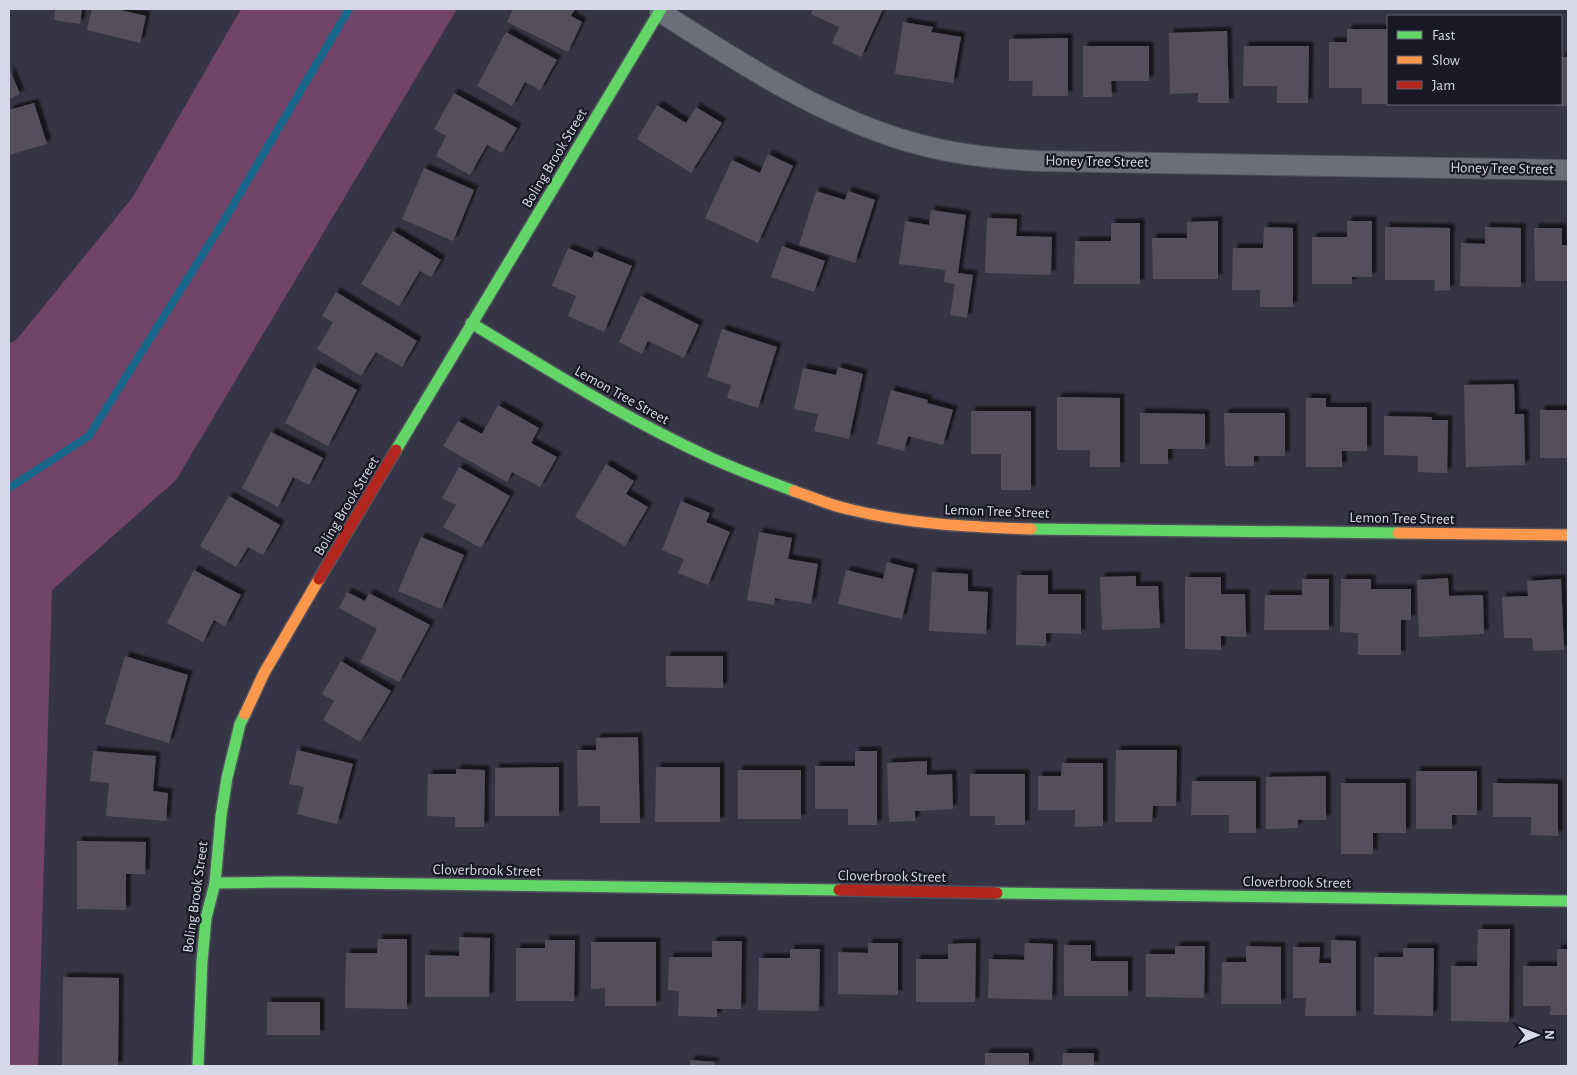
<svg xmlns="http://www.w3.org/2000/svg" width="1577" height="1075" viewBox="0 0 1577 1075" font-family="'Alegreya Sans',sans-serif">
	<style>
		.green { fill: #714468 }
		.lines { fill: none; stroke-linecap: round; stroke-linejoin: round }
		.stream { stroke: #1a678c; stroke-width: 8 }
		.building { fill: #54505d; filter: url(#shadow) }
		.street-casing { stroke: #51515e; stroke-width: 22 }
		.fast-casing { stroke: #51515e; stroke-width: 14 }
		.slow-casing { stroke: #51515e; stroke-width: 14 }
		.jam-casing { stroke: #51515e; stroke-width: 14 }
		.street { stroke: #6b6f7a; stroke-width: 20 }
		.fast { stroke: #63d668; stroke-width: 11 }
		.slow { stroke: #ff974d; stroke-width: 11 }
		.jam { stroke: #b3261e; stroke-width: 11 }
		.labels { text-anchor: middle; stroke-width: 4.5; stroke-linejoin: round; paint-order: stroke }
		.street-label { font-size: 15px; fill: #d7d7ea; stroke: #191925 }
	</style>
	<defs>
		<filter id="shadow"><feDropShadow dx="4.5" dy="-4.5" stdDeviation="1" flood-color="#0009"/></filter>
	</defs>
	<rect width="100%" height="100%" fill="#363545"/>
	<!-- green -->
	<polygon class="green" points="241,9 457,9 176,480 52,590 38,1066 9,1066 9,344 17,339 132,198"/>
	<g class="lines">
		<!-- stream -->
		<polyline class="stream" points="9,488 89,436 225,219 349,9"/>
	</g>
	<!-- building -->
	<g class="building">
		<polygon points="55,9 82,9 80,24 54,20"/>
		<polygon points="92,9 116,9 146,16 140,43 87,30"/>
		<polygon points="513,9 575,9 571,16 582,22 568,52 507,22"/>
		<polygon points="813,9 883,9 861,57 832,43 839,27 811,14"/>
		<polygon points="903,22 933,27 931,32 961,37 953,83 895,74"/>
		<polygon points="1347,29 1388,29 1388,104 1362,104 1362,88 1329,88 1329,42 1347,42"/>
		<polygon points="1227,31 1229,103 1198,103 1198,93 1170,94 1169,33"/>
		<polygon points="506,32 557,60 540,90 525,82 512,106 477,86"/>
		<polygon points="1068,38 1068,96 1032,96 1033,81 1009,81 1009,39"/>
		<polygon points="1083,46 1149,46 1149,81 1111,81 1112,97 1083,97"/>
		<polygon points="1244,46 1309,46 1308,103 1277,103 1277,86 1243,86"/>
		<polygon points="1561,57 1568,57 1568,106 1557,106 1557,104 1561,104"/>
		<polygon points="9,68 20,94 9,99"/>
		<polygon points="454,93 517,128 502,153 487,145 470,175 436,156 446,136 434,129"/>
		<polygon points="34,103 47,144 9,155 9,110"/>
		<polygon points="657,105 686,123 696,107 722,123 691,173 637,139"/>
		<polygon points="768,154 793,166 758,243 705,218 732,160 760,173"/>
		<polygon points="424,168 474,190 453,241 402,219"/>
		<polygon points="816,191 845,200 848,191 875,200 855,263 799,245"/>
		<polygon points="931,210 966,215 958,273 973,275 967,318 950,315 955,284 944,282 945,270 899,264 905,221 929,225"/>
		<polygon points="987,218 1017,219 1016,236 1052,237 1051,275 985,273"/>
		<polygon points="1218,221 1218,279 1153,279 1152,238 1187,238 1187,222"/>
		<polygon points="1347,221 1372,221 1372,277 1352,277 1352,284 1312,284 1312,237 1347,237"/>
		<polygon points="1111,223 1140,223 1140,284 1074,284 1075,241 1111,241"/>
		<polygon points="1264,227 1293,228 1293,307 1260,307 1260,290 1232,290 1233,248 1263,248"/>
		<polygon points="1385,227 1450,228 1450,290 1434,291 1435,280 1385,280"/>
		<polygon points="1485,227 1521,228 1521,287 1460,286 1461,243 1485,244"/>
		<polygon points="1534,228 1562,228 1562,245 1568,245 1568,281 1535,281"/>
		<polygon points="393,231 441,260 431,277 420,271 399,306 361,284"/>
		<polygon points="782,246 825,261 814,292 771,277"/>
		<polygon points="568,248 592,258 595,251 632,266 604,332 568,316 576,296 552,286"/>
		<polygon points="336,292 417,341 402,367 376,352 361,376 317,349 333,322 322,316"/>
		<polygon points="641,296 699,325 684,358 648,341 642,354 619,342"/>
		<polygon points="722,329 777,347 758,408 727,398 731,385 707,377"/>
		<polygon points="314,367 357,390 328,446 285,423"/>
		<polygon points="838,367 863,374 849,439 814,431 818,414 794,409 803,368 836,375"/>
		<polygon points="1514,384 1515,414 1524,414 1525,465 1466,467 1464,385"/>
		<polygon points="891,390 928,400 927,403 953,410 943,445 908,436 904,451 877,444"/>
		<polygon points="1057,397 1120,398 1120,467 1090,467 1090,450 1057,450"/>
		<polygon points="1306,398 1326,398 1326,407 1367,407 1367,451 1342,451 1342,467 1306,467"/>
		<polygon points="498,405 539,428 531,443 557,457 540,487 512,472 507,482 443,446 458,421 482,434"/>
		<rect x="1540" y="410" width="28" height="48"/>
		<polygon points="971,411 1031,411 1031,490 1001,490 1001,454 971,454"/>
		<polygon points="1140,413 1205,414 1205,449 1168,449 1168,464 1140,464"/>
		<polygon points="1224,413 1285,413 1285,456 1254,456 1254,466 1225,466"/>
		<polygon points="1384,416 1432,417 1432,420 1448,420 1447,473 1418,472 1418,456 1384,455"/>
		<polygon points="271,432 323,458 309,485 293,477 278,507 242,488"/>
		<polygon points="606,464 634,481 626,494 648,507 625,546 575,517"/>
		<polygon points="459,467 510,496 481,548 443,527 456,505 442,498"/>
		<polygon points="229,496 280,525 263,555 248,547 236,567 200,546"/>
		<polygon points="681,501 710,513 706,522 730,532 708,585 678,573 684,559 662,550"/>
		<polygon points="759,532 792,538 788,559 818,564 811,604 775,598 774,605 747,600"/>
		<polygon points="421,537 464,555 441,609 398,591"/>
		<polygon points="887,562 914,569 902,619 838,604 846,570 883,579"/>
		<polygon points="194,570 241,595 225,626 214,620 203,642 167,623"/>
		<polygon points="932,572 968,574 968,591 988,592 986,634 929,631"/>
		<polygon points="1017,575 1048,575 1048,594 1081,594 1081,634 1046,633 1046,646 1016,645"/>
		<polygon points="1136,576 1136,586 1158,586 1160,628 1102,630 1100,577"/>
		<polygon points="1185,577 1221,577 1221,594 1245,594 1246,637 1221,636 1221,650 1185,649"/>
		<polygon points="1448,578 1449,596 1483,595 1484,634 1419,637 1417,580"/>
		<polygon points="1302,579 1329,579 1329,630 1264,630 1265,595 1302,595"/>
		<polygon points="1341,579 1371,579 1371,589 1411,589 1411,620 1401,620 1401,655 1358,655 1358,633 1340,632"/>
		<polygon points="1561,579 1564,650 1533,651 1532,638 1504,638 1502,597 1528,596 1527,581"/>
		<polygon points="347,592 365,601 369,593 430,625 399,682 360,662 377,629 339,608"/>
		<polygon points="125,656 188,675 169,743 105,724"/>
		<polygon points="666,656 723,656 723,688 666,687"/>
		<polygon points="341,661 391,691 360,742 323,720 334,701 322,694"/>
		<polygon points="638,737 640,823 600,823 600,806 578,806 577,750 596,750 596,738"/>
		<polygon points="297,750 353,764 337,824 297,814 304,787 289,784"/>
		<polygon points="1116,750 1177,750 1176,806 1153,806 1152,822 1115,822"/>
		<polygon points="93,751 156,756 153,791 168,793 166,821 106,816 109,783 90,781"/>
		<polygon points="855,751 877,751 877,825 848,825 848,809 815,809 815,766 855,766"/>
		<polygon points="927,761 927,775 952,774 953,809 915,811 915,821 889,822 887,763"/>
		<polygon points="1062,763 1103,763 1103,826 1075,827 1075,810 1038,810 1038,776 1061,776"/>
		<polygon points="559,767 559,816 495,816 495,768"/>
		<polygon points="656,767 720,767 720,822 655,822"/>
		<polygon points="456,769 485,770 484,827 455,827 455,817 427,816 428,774 456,774"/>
		<rect x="738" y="770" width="63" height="49"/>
		<polygon points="1416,771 1477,771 1477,815 1452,815 1452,829 1416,829"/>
		<polygon points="970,774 1025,774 1025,825 995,825 995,816 970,816"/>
		<polygon points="1326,776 1326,820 1298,820 1298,828 1266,829 1266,777"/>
		<polygon points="1192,781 1256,781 1256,833 1229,833 1229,815 1191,815"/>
		<polygon points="1341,783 1406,783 1406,833 1373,833 1373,854 1341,854"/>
		<polygon points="1493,783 1558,784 1558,836 1531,835 1531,817 1493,817"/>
		<polygon points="77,841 146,842 145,874 126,874 126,910 77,909"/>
		<polygon points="1478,929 1510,929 1509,1022 1451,1021 1451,966 1477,966"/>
		<polygon points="459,937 490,938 489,997 425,997 425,955 459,956"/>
		<polygon points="378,939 407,939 407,1009 345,1008 346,953 377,953"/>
		<polygon points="545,940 575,940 574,1001 516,1001 516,948 545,948"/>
		<polygon points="1331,940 1356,941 1356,1016 1305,1016 1306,998 1293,998 1293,947 1320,947 1319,963 1331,963"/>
		<polygon points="712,941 742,941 741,1009 717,1009 717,1017 678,1016 679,991 668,990 669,957 712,957"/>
		<polygon points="591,942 656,942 656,1006 605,1006 605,988 591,989"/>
		<polygon points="868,943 898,943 898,995 838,994 838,952 868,953"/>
		<polygon points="976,943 975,1002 916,1002 916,959 948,959 948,944"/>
		<polygon points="1025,943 1053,944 1052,1000 988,998 989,959 1024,960"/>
		<polygon points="1064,945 1091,945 1091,961 1128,961 1128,996 1064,996"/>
		<polygon points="1175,946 1205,946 1204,998 1146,997 1146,954 1175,954"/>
		<polygon points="1246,946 1281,947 1281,1004 1221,1004 1222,962 1246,962"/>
		<polygon points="1403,948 1434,948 1433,1016 1374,1015 1374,957 1403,957"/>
		<polygon points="790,949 820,949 819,1011 758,1010 759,958 790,958"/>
		<polygon points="1557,949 1568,949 1568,1015 1550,1015 1551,1006 1523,1006 1523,966 1557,966"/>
		<polygon points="63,977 119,978 118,1066 62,1066"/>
		<rect x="267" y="1002" width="53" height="33"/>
		<rect x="985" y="1053" width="44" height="13"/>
		<polygon points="1063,1053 1094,1053 1094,1066 1062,1066"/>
		<polygon points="690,1060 715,1062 714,1066 690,1066"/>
	</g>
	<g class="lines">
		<!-- street casing -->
		<g class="street-casing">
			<path id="street" d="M660 12C735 59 809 109 894 137 941 153 991 159 1040 161L1568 170"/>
		</g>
		<!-- fast casing -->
		<g class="fast-casing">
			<g id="fast">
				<path d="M471 323C549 370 626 419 709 457 737 470 765 480 794 491"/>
				<polyline points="396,450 661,9"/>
				<polyline points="1031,529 1398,533"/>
				<polyline points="215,883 282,882 839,890"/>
				<polyline points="997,893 1568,901"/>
				<polyline points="198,1066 202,962 206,918 215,883 221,816 227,778 240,724 245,714"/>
			</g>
		</g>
		<!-- slow casing -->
		<g class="slow-casing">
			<g id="slow">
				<path d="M794 491C812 497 829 505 848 509 907 524 970 527 1031 529"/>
				<polyline points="1398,533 1568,535"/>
				<polyline points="245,714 264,673 319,579"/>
			</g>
		</g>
		<!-- jam casing -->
		<g class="jam-casing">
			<g id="jam">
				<polyline points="319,579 396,450"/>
				<polyline points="839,890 997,893"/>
			</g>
		</g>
		<!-- street -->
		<use href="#street" class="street"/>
		<!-- fast -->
		<use href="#fast" class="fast"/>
		<!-- slow -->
		<use href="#slow" class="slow"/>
		<!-- jam -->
		<use href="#jam" class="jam"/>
	</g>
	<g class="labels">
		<!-- street labels -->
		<g class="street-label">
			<text transform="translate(554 158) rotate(-59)" y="5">Boling Brook Street</text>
			<text transform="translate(1097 161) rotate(1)" y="5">Honey Tree Street</text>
			<text transform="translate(1502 168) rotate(1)" y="5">Honey Tree Street</text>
			<text transform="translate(622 395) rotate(29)" y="5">Lemon Tree Street</text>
			<text transform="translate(346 506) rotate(-59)" y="5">Boling Brook Street</text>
			<text transform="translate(997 511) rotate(2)" y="5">Lemon Tree Street</text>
			<text transform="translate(1402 518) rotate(1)" y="5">Lemon Tree Street</text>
			<text transform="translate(487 870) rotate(1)" y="5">Cloverbrook Street</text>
			<text transform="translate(892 876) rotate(1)" y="5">Cloverbrook Street</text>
			<text transform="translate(1297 882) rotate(1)" y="5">Cloverbrook Street</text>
			<text transform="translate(195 897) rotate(-82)" y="5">Boling Brook Street</text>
		</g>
	</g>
	<!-- border -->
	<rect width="1577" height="1075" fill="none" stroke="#d7d7ea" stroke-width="20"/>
	<!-- legend -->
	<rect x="1387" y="15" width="175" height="90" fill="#191925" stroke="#656574"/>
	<rect x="1397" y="31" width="25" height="8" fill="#63d668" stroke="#656574"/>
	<text x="1432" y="40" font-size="15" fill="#d7d7ea">Fast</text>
	<rect x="1397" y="56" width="25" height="8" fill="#ff974d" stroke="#656574"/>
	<text x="1432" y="65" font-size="15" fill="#d7d7ea">Slow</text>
	<rect x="1397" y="81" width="25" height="8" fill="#b3261e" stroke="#656574"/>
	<text x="1432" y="90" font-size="15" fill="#d7d7ea">Jam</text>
	<!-- north arrow -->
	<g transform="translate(1537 1035) rotate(89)" stroke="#191925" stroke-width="4" paint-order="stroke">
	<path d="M0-4L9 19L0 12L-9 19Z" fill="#d7d7ea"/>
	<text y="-8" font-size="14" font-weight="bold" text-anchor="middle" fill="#d7d7ea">N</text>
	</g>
</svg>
